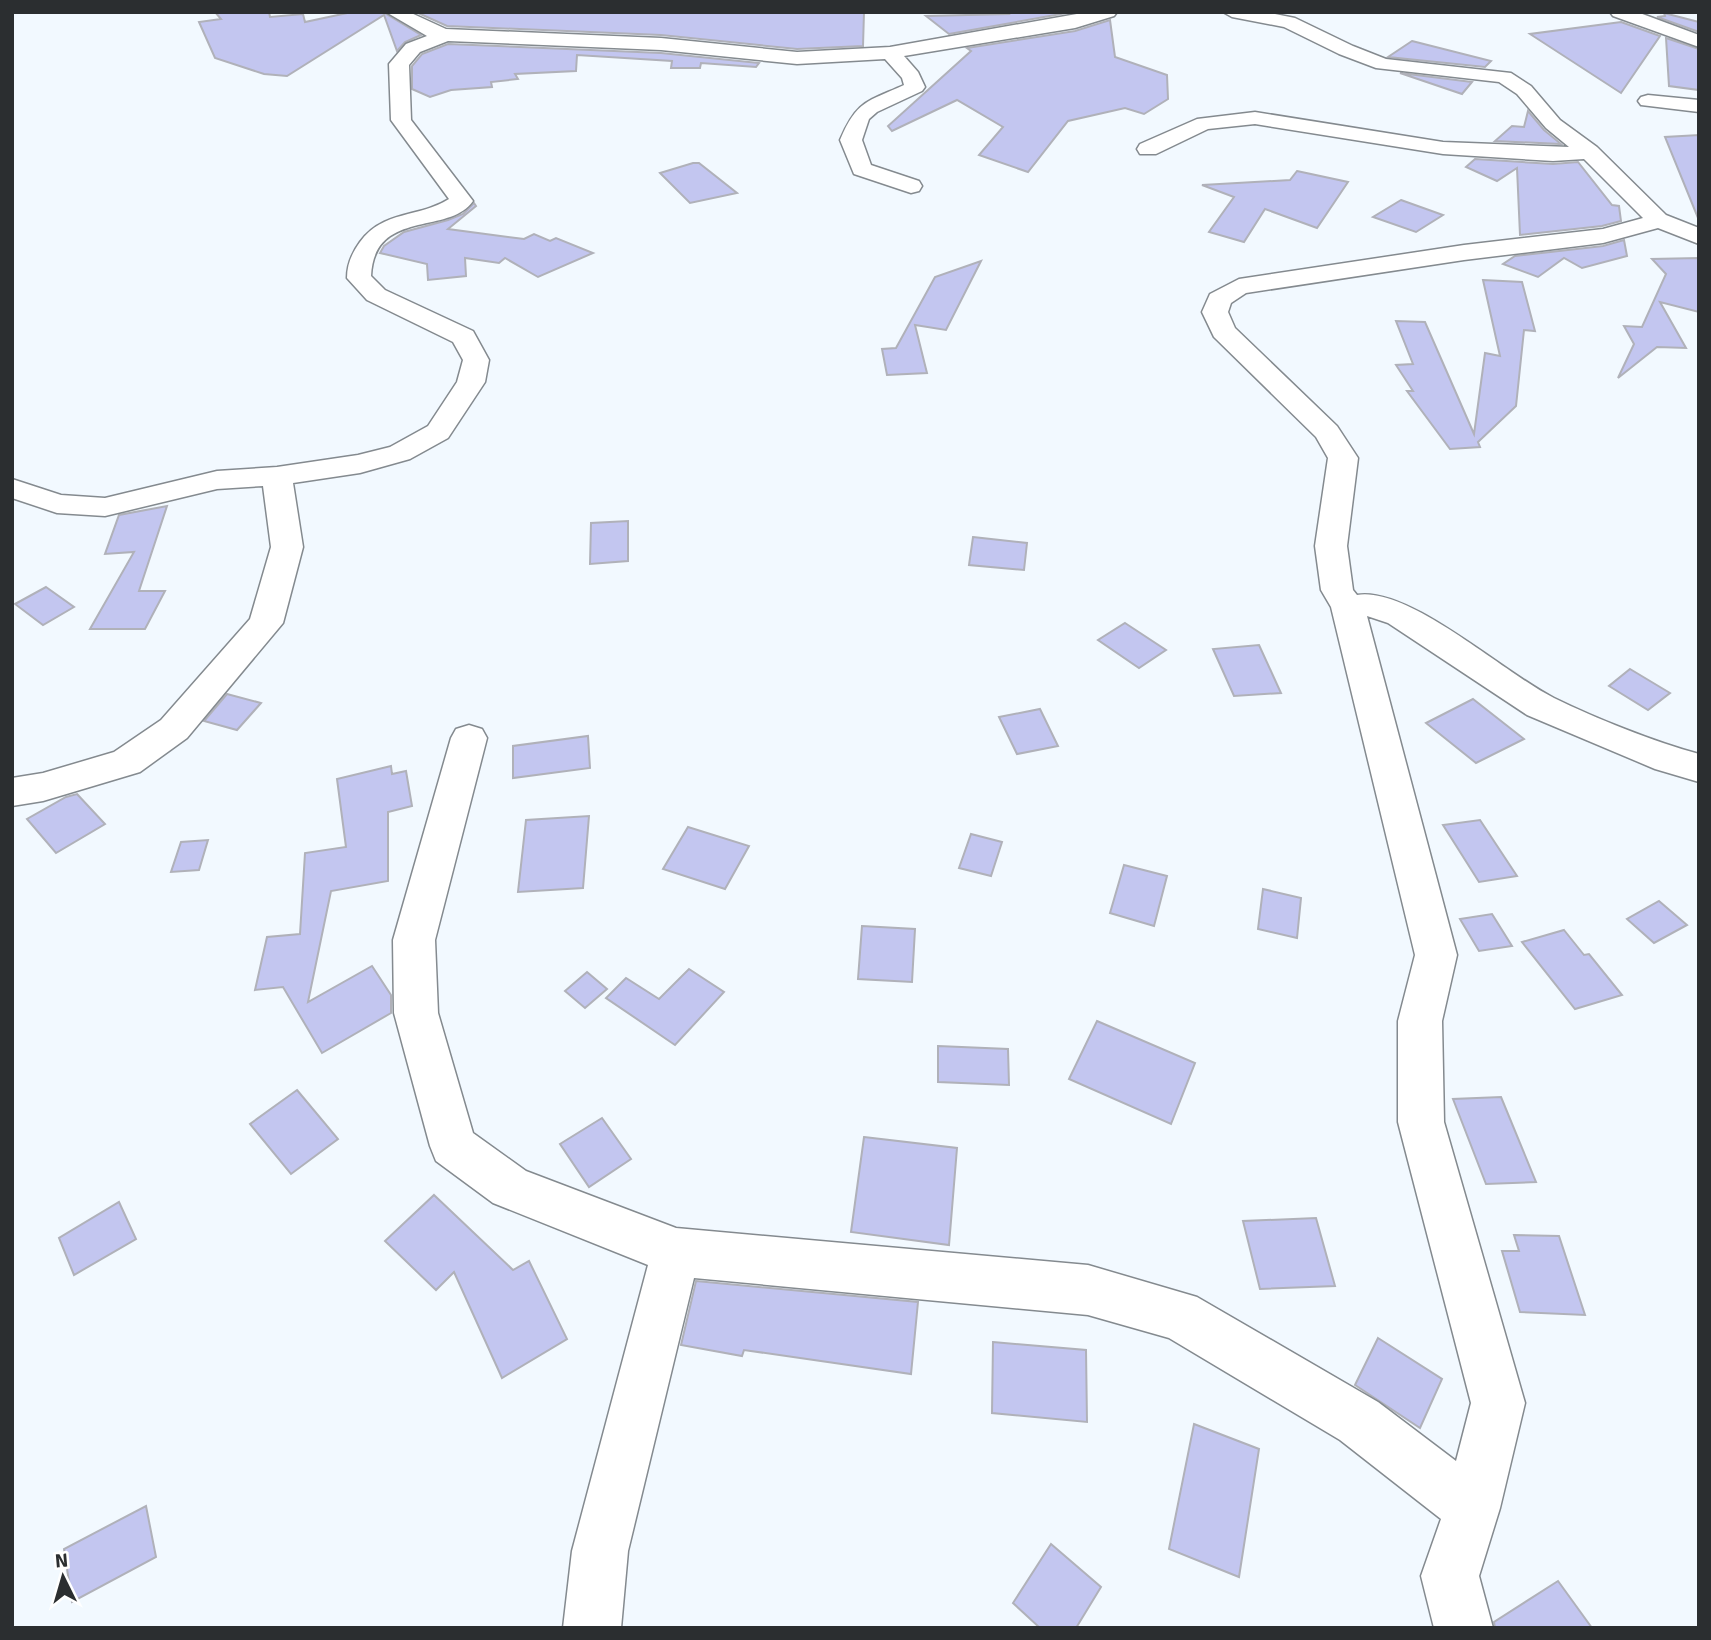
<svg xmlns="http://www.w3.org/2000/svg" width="1711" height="1640" viewBox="0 0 1711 1640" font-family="Signika,sans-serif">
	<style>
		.building { fill: #c3c6f0; stroke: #b0b1b9; stroke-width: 2 }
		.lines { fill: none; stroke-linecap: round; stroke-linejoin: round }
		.minor-casing { stroke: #848a8f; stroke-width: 3 }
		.minor { fill: #fff; fill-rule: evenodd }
	</style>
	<rect width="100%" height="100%" fill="#f2f9ff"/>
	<!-- building -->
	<g class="building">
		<polygon points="215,12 269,12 270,17 303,14 305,22 352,12 383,12 421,35 405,42 397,51 384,15 287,76 264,74 215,58 199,22 221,19"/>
		<polygon points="416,12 864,12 863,46 797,49 661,35 447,26"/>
		<polygon points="1008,12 1072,12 949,34 926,16 1009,14"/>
		<polygon points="1664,13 1699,22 1699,32 1657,17 1665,16"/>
		<polygon points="1110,20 1115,57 1167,75 1168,99 1144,114 1125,108 1068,121 1028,172 979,155 1003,127 957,100 892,131 888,126 971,51 967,48 1075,31"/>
		<polygon points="1621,22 1660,36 1621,93 1530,34"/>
		<polygon points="1666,38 1699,49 1699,90 1669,86"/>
		<polygon points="1412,41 1491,61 1485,67 1388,57"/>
		<polygon points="448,44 661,53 759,63 756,67 701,63 700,68 671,68 672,61 577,55 576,71 515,74 518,79 491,82 492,87 451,90 430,97 412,89 412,66 422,54"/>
		<polygon points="1400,73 1472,82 1462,94"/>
		<polygon points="1528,111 1544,130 1561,144 1495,141 1512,126 1524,127"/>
		<polygon points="1699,135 1699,218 1698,218 1665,137"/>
		<polygon points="1475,159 1553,164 1578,162 1612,205 1619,206 1621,221 1602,226 1520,235 1517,168 1497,181 1466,167"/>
		<polygon points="693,163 699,163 737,193 690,203 660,173"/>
		<polygon points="1297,171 1348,182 1317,228 1265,209 1244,242 1209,232 1234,197 1202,185 1290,180"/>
		<polygon points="1401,200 1443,215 1416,232 1373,217"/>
		<polygon points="474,203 476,206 448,229 524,239 534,234 550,241 556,238 593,253 538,277 505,258 499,263 465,258 466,276 428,280 427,264 380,253 384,246 404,232 448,220 463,214"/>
		<polygon points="1624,240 1627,256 1582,268 1564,258 1538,277 1503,264 1515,256 1603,246"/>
		<polygon points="1699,258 1699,312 1660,302 1686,348 1657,347 1618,378 1634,344 1624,326 1642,327 1666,274 1652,259"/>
		<polygon points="981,261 946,330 915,325 927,373 887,375 882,349 896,348 935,277"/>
		<polygon points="1483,280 1522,282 1535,331 1524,330 1516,406 1478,442 1480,447 1450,449 1407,391 1413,391 1396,365 1413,364 1396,321 1425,322 1474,434 1485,353 1500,356"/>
		<polygon points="167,506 139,591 165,591 145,629 90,629 134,552 105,554 119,515"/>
		<polygon points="628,521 628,561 590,564 591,523"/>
		<polygon points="973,537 1027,543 1024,570 969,565"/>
		<polygon points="46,587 74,607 43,625 15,604"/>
		<polygon points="1125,623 1166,650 1139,668 1098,640"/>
		<polygon points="1259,645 1281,693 1234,696 1213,649"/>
		<polygon points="1630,669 1670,693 1648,710 1609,686"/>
		<polygon points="227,694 261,703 237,730 204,721"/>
		<polygon points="1473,699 1524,739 1476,763 1426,723"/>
		<polygon points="1040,709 1058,746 1017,754 999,717"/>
		<polygon points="588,736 590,768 513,778 513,746"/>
		<polygon points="391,766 392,774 406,771 412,806 388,812 388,881 331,891 308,1002 372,966 391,995 391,1013 322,1053 283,987 255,990 267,937 300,934 305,853 346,847 337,779"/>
		<polygon points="77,794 105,824 56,853 27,819 66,797"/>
		<polygon points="589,816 583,888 518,892 526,820"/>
		<polygon points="1480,820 1517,876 1479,882 1443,825"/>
		<polygon points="688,827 749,846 725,889 663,869"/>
		<polygon points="971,834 1002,842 991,876 959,868"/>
		<polygon points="208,840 199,870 171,872 181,842"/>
		<polygon points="1124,865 1167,876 1154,926 1110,913"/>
		<polygon points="1263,889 1301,898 1297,938 1258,929"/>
		<polygon points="1659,901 1687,925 1654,943 1627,919"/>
		<polygon points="1492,914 1512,946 1479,951 1460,919"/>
		<polygon points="862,926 915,929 912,982 858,979"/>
		<polygon points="1564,930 1584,955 1589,954 1622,995 1575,1009 1522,942"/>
		<polygon points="689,969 724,992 675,1045 606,998 626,978 659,999"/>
		<polygon points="587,972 607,989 585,1008 565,991"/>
		<polygon points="1097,1021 1195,1063 1171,1124 1069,1079"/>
		<polygon points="938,1046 1008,1049 1009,1085 938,1082"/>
		<polygon points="297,1090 338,1139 291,1174 250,1124"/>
		<polygon points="1501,1097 1536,1182 1486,1184 1453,1099"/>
		<polygon points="602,1118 631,1159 589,1187 560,1144"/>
		<polygon points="864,1137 957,1148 949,1245 851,1232"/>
		<polygon points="434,1195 513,1270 529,1261 567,1339 502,1378 454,1272 436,1290 385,1241"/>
		<polygon points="119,1202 136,1239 74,1275 59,1238"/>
		<polygon points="1316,1218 1335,1286 1260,1289 1243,1221"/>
		<polygon points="1514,1235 1559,1236 1585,1315 1520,1312 1502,1251 1519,1251"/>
		<polygon points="696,1281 918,1302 911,1374 744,1350 742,1356 681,1345"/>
		<polygon points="1378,1338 1442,1379 1420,1428 1355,1385"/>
		<polygon points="993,1342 1086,1350 1087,1422 992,1413"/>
		<polygon points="1194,1424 1259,1449 1239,1577 1169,1549"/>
		<polygon points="146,1506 156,1557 72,1602 64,1549"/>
		<polygon points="1051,1544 1101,1587 1076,1628 1040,1628 1013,1603"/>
		<polygon points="1558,1581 1592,1628 1495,1628 1494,1622"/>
	</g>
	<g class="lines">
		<!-- minor casing -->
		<g class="minor-casing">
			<g id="minor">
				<path d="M386 12H409L446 29 661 38 797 52 890 47 1088 12H1117L1114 16 1075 28 904 56 918 72 925 87 922 91 877 112 869 119 862 140 871 165 919 181 922 186 919 191 911 193 854 174 840 140C857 100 867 102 904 85L902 78 885 59 797 64 661 50 448 41 420 52 409 65 411 120 473 201C449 236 374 208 371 276L385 290 473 331 489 360 485 382 448 438 410 459 360 473 293 483 303 547 283 623 187 738 140 772 43 801 12 806V778L43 773 114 752 161 720 250 619 271 547 263 486 217 489 105 516 57 513 12 498V479L61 495 105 498 217 471 277 467 358 455 390 447 428 426 457 382 463 360 453 342 367 300 347 278C347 264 352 253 360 242 383 210 419 218 449 199L391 120 389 64 406 44 427 36Z"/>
				<path d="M1223 12H1265L1295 18 1353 46 1386 59 1511 73 1531 86 1560 120 1597 147 1666 215 1699 228V244L1658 228 1603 243 1464 260 1246 293 1231 303 1228 312 1235 328 1337 426 1358 458 1347 546 1353 590 1357 595C1409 586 1505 674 1554 698 1595 718 1654 742 1699 754V782L1655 769 1527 715 1388 623 1367 616 1457 955 1442 1021 1444 1122 1525 1403 1500 1508 1479 1576 1493 1628H1434L1421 1576 1441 1519 1340 1440 1169 1338 1088 1315 694 1278 628 1551 621 1628H563L572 1551 648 1265 493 1203 436 1161 430 1146 394 1013 393 940 451 738 456 729 469 725 482 729 487 738 435 940 438 1013 473 1133 526 1171 676 1228 1088 1265 1197 1297 1378 1402 1456 1461 1471 1403 1398 1122V1021L1415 955 1331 607 1321 590 1315 546 1328 458 1316 437 1214 337 1202 312 1210 294 1239 279 1464 245 1603 229 1643 218 1584 159 1553 161 1443 154 1255 124 1208 129 1156 154H1140L1137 149 1140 144 1197 119 1255 112 1443 142 1569 147 1546 128 1517 94 1499 82 1376 68 1339 54 1284 27 1232 17Z"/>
				<polygon points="1610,12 1637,12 1699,35 1699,47 1613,16"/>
				<polygon points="1648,95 1699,100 1699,112 1641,105 1638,101 1641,97"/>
			</g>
		</g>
		<!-- minor -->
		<use href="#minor" class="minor"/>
	</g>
	<!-- border -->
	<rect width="1711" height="1640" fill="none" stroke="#2b2e30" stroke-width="28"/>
	<!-- north arrow -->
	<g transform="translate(63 1577) rotate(355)" stroke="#ffffff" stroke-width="5" paint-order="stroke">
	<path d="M0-5L12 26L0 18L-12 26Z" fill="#2b2e30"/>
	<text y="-10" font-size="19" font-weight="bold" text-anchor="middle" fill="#2b2e30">N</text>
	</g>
</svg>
